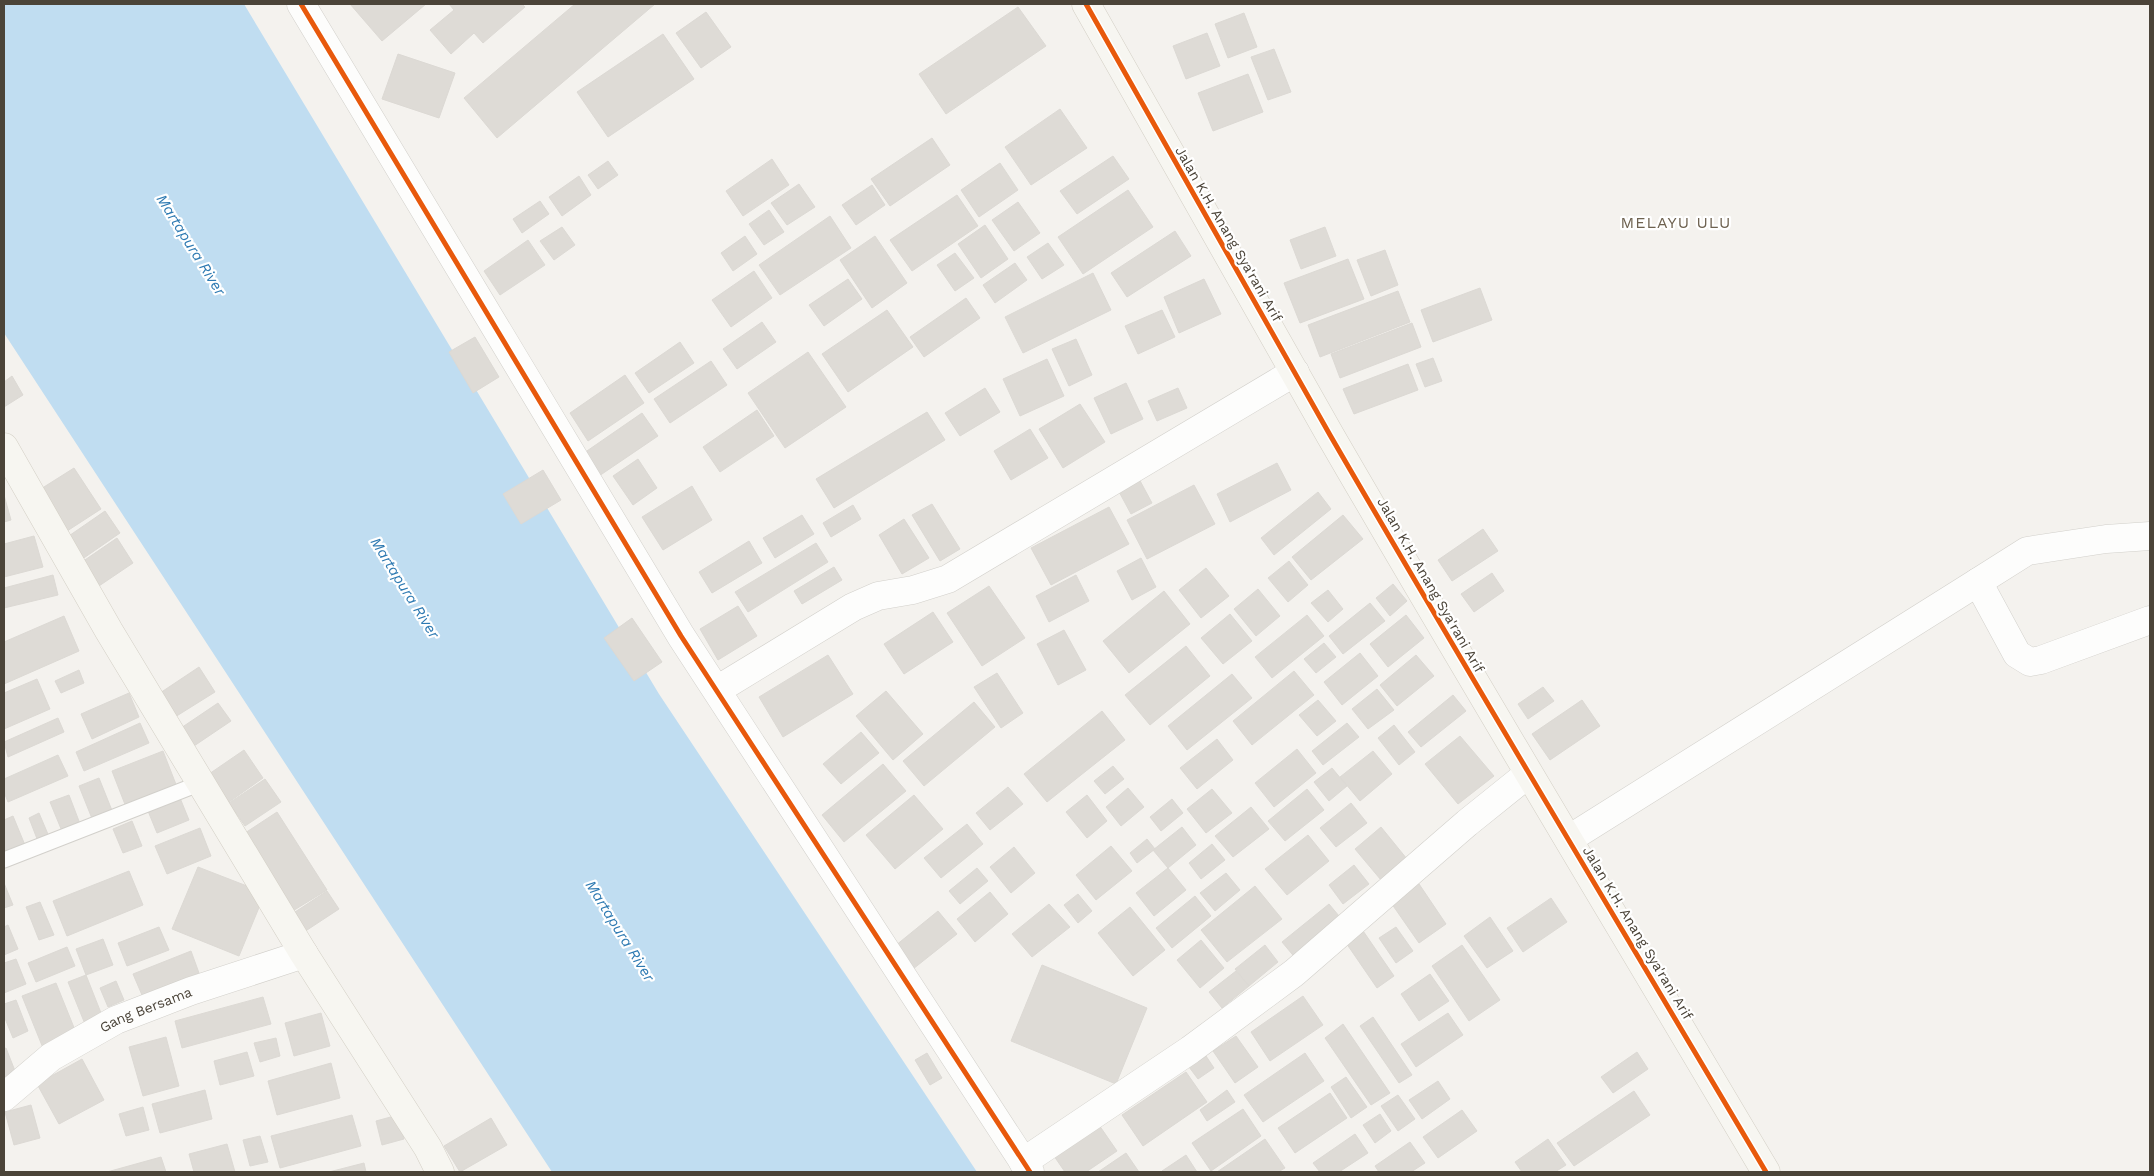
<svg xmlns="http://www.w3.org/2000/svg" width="2154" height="1176" viewBox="0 0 2154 1176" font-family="'Work Sans',sans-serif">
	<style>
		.water { fill: #c0ddf1 }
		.building { fill: #dedbd6; stroke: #dcd9d4 }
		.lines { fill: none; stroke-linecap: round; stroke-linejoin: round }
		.lane-casing { stroke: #d2d0cb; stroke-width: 17 }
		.street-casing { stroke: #d2d0cb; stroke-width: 29 }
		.secondary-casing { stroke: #d3cfc5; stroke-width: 29 }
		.lane { stroke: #fdfdfc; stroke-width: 15 }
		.street { stroke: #fdfdfc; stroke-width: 28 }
		.secondary { stroke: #f7f6f1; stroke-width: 28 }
		.cycleway-casing { stroke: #fff; stroke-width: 8 }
		.cycleway { stroke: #e8590c; stroke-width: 5 }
		.labels { text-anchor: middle; stroke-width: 4.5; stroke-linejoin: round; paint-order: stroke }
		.street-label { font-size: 14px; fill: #4b4439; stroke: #fff }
		.water-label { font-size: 15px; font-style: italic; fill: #2e7ab2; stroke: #fff }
		.quarter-label { font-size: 16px; letter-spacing: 1px; fill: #6e6250; stroke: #fff }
	</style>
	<rect width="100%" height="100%" fill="#f4f2ee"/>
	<!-- water -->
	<polygon class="water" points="4,4 244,4 659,694 977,1172 552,1172 4,333"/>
	<!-- building -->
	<g class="building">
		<polygon points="350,4 426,4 382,41"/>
		<polygon points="449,4 522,4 525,7 483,43 474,33 451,54 430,30 454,10"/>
		<polygon points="575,4 655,4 497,138 464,98"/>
		<polygon points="1018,7 1046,46 946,114 919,74"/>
		<polygon points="706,12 731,47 701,68 676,33"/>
		<polygon points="1244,13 1257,47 1228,58 1215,24"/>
		<polygon points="1207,33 1220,66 1186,79 1173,46"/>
		<polygon points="663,34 694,79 608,137 577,92"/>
		<polygon points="1274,49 1291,92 1268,100 1251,57"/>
		<polygon points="398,54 455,73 439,118 382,99"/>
		<polygon points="1248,74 1263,112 1213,131 1198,93"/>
		<polygon points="1060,109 1087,148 1031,185 1005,147"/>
		<polygon points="932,138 950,165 890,206 871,179"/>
		<polygon points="1113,156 1129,179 1077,214 1060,191"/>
		<polygon points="772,159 789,185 743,216 726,191"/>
		<polygon points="608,161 618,175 598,189 588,175"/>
		<polygon points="1000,163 1018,190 979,217 961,190"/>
		<polygon points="579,176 591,195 562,216 549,197"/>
		<polygon points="799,184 815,207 787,225 771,203"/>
		<polygon points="872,185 885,205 856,225 842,205"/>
		<polygon points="1128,190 1153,227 1083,274 1058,237"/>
		<polygon points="957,195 978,226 912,271 890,240"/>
		<polygon points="540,201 549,214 522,233 513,219"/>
		<polygon points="1018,202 1040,233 1014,251 992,220"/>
		<polygon points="769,210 784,232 764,245 749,224"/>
		<polygon points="830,216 851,248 780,295 759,265"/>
		<polygon points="985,225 1008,259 981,278 958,244"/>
		<polygon points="562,227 575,245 554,260 540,241"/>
		<polygon points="1325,227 1336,256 1301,269 1290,240"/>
		<polygon points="1175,231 1191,256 1127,297 1111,273"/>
		<polygon points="745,236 757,254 733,271 721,253"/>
		<polygon points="875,236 907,283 872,308 840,260"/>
		<polygon points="528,240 545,265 500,295 484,271"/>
		<polygon points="1048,243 1064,265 1042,279 1027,257"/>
		<polygon points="1385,250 1398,285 1371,296 1357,260"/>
		<polygon points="955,253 974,278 955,291 937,265"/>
		<polygon points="1348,259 1364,299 1300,323 1284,283"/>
		<polygon points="1015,263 1027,280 995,303 983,285"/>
		<polygon points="754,271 772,298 731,327 712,300"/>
		<polygon points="1093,273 1111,310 1023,353 1005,317"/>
		<polygon points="848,279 862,299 824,326 809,305"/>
		<polygon points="1204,279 1221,314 1179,333 1164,297"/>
		<polygon points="1480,288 1492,320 1433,342 1421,310"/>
		<polygon points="1398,291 1410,322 1320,357 1308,325"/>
		<polygon points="966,298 980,318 924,357 910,337"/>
		<polygon points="887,310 913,347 848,392 822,354"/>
		<polygon points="1162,310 1175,337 1138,354 1125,326"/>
		<polygon points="762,322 776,342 737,369 723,349"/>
		<polygon points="1412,323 1421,347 1340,378 1331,354"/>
		<polygon points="475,337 499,377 473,393 449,352"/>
		<polygon points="1076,339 1092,375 1069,386 1052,349"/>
		<polygon points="680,342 694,363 649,393 635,373"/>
		<polygon points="808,352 846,407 785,448 748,393"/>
		<polygon points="1433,358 1442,381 1425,387 1416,364"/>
		<polygon points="1047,359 1064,396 1020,416 1003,379"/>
		<polygon points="711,361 727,385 670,423 654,399"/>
		<polygon points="1408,364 1418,390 1354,414 1343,389"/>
		<polygon points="625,375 644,403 588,441 570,413"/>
		<polygon points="12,376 23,395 4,407 4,382"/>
		<polygon points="1126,383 1143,419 1111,434 1094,398"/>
		<polygon points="985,388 1000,412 960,436 945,413"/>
		<polygon points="1178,388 1187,408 1157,421 1148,401"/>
		<polygon points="1080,404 1105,442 1063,468 1039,429"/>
		<polygon points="757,410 774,436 720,472 703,447"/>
		<polygon points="927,412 945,440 834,508 816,479"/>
		<polygon points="642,413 658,436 599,476 584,453"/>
		<polygon points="1030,429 1048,458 1011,480 994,451"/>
		<polygon points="638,459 657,488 633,505 613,476"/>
		<polygon points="1277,463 1291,490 1230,522 1217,494"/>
		<polygon points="74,468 101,509 64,533 36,492"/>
		<polygon points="543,470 561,500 521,524 503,494"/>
		<polygon points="1138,477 1152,503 1131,514 1117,488"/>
		<polygon points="1194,485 1215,524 1147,559 1127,520"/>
		<polygon points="692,486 712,520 663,550 642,517"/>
		<polygon points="1318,492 1331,509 1274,555 1261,538"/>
		<polygon points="4,495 11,520 4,522"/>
		<polygon points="932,504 960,549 940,561 912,515"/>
		<polygon points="853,505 861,519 831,537 823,523"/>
		<polygon points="1109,507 1129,544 1051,585 1031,548"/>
		<polygon points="105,511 120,533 78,562 63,540"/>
		<polygon points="802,515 814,534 775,558 763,538"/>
		<polygon points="1343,515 1363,539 1311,580 1292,557"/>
		<polygon points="904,519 929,558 902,574 879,535"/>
		<polygon points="1483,529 1498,551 1452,581 1438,560"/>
		<polygon points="34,536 43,567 4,577 4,544"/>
		<polygon points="117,538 133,563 96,588 79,564"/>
		<polygon points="749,541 762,563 712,593 699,572"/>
		<polygon points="816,543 828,562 748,612 735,592"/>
		<polygon points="1141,558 1156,587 1132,600 1117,571"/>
		<polygon points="1289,561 1308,585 1288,602 1268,578"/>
		<polygon points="834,567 842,580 802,604 794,591"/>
		<polygon points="1206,568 1229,596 1201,618 1179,590"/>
		<polygon points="1492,573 1504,591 1474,612 1461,594"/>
		<polygon points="53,575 58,595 4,608 4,588"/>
		<polygon points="1076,575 1089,601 1049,622 1036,596"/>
		<polygon points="1393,584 1407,601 1390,616 1376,598"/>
		<polygon points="989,586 1025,638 982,666 947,613"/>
		<polygon points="1258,589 1280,616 1256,636 1234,609"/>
		<polygon points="1328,590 1343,609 1328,622 1311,603"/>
		<polygon points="1164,591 1190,624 1129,673 1103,641"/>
		<polygon points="1370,603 1385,621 1343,654 1329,636"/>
		<polygon points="738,606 757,636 718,660 700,629"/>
		<polygon points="933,612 953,642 904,674 884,644"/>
		<polygon points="1230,614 1252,641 1223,664 1201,638"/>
		<polygon points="1307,615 1324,636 1272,678 1255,657"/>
		<polygon points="1406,615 1424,638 1388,667 1370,644"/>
		<polygon points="64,616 79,651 4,684 4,642"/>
		<polygon points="632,618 662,662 634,681 604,638"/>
		<polygon points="1064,630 1086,670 1058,685 1037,644"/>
		<polygon points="1324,643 1336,657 1316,673 1304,659"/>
		<polygon points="1186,646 1210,676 1150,725 1125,695"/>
		<polygon points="1360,653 1378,676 1342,705 1324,682"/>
		<polygon points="828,655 853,694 783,737 759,697"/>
		<polygon points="1416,655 1434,676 1397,706 1380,685"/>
		<polygon points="199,667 215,692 175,717 160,693"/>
		<polygon points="79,670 84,683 61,693 55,681"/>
		<polygon points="1294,671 1314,695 1252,745 1233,721"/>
		<polygon points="997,673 1023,713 1001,728 974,687"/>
		<polygon points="1232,674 1252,698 1187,750 1168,726"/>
		<polygon points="37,679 50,709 4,729 4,693"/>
		<polygon points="1543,687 1554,701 1528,719 1518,704"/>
		<polygon points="1377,689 1394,710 1368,729 1352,709"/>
		<polygon points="886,691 923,734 893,760 856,716"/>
		<polygon points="129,693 139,717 92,739 81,714"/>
		<polygon points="1453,695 1466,711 1421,747 1408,732"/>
		<polygon points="1318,700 1336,721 1317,736 1299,715"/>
		<polygon points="1582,700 1600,726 1550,760 1532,734"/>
		<polygon points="974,702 995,727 924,786 903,761"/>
		<polygon points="218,703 231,721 191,748 178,730"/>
		<polygon points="1102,711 1125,740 1047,802 1024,774"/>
		<polygon points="58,718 64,732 8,757 4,742"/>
		<polygon points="140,723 149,743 84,771 76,752"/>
		<polygon points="1347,723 1359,737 1323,765 1312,751"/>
		<polygon points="1394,725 1415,752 1399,765 1378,738"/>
		<polygon points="861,732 879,753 841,784 823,764"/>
		<polygon points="1460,736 1494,776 1458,804 1425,764"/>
		<polygon points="1217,739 1233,760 1197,789 1180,768"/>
		<polygon points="1297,749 1316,773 1274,807 1255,783"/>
		<polygon points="244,750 263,778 229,802 209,774"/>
		<polygon points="163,751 177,787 126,807 112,771"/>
		<polygon points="1373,751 1392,774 1360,801 1340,777"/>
		<polygon points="58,755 68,776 8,802 4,792 4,779"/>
		<polygon points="883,764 906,791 844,842 822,815"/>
		<polygon points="1113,766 1124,779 1105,794 1094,781"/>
		<polygon points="1332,768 1347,786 1329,801 1314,782"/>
		<polygon points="99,778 113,813 93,821 79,786"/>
		<polygon points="265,779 281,802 245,826 229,803"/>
		<polygon points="1008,787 1023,804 990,830 976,813"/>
		<polygon points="1128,788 1144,807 1121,826 1106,807"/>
		<polygon points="1212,789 1232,813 1206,833 1187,809"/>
		<polygon points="1307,789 1324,810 1285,841 1268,821"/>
		<polygon points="69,795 82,829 64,836 50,802"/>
		<polygon points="914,795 943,829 895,869 866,835"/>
		<polygon points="1087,795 1107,821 1087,838 1066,812"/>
		<polygon points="180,798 189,820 157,833 148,811"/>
		<polygon points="1172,799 1183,813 1161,831 1150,817"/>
		<polygon points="1351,803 1367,823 1336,847 1320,828"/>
		<polygon points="1251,807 1269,829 1233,857 1215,836"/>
		<polygon points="277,812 327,890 291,912 242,835"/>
		<polygon points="39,813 50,839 39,844 29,818"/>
		<polygon points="13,816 27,850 4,859 4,820"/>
		<polygon points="132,821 142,846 123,853 113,829"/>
		<polygon points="967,824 983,844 941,878 924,858"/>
		<polygon points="1182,827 1196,845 1168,868 1153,850"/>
		<polygon points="1381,827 1407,859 1381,880 1355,849"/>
		<polygon points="200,828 211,856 167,874 155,846"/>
		<polygon points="1308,835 1329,861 1287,895 1265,869"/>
		<polygon points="1147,839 1155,849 1137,863 1130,853"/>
		<polygon points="1212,844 1225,860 1201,879 1189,863"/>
		<polygon points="1111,846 1132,871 1096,900 1076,875"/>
		<polygon points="1014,847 1035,873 1011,893 990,867"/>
		<polygon points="1354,865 1369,884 1343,904 1329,885"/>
		<polygon points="198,867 265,893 239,956 172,929"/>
		<polygon points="977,868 988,881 960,904 949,891"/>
		<polygon points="1168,868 1186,890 1154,916 1136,893"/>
		<polygon points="129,871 143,905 67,936 53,901"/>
		<polygon points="1226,873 1240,890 1215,911 1200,893"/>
		<polygon points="1415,878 1446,924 1419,943 1387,897"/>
		<polygon points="4,883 13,905 4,908"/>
		<polygon points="1255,886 1282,919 1227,962 1201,930"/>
		<polygon points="327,891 339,909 304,932 292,914"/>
		<polygon points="990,892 1008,914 975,942 957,919"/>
		<polygon points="1078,894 1092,911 1078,923 1064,905"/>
		<polygon points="1195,896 1211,916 1172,948 1156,928"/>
		<polygon points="1551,898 1567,922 1523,952 1507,928"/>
		<polygon points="40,902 54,935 39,940 26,907"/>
		<polygon points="1049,904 1070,927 1032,957 1012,934"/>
		<polygon points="1329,904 1344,922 1297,960 1282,942"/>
		<polygon points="1130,907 1165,950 1133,976 1098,933"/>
		<polygon points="938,911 957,934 913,969 895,946"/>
		<polygon points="1490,917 1513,951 1487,968 1464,936"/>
		<polygon points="8,925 18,949 4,955 4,927"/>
		<polygon points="1359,925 1394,976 1377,988 1342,937"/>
		<polygon points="159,927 169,950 127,966 118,943"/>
		<polygon points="1396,927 1413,951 1396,963 1379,938"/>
		<polygon points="103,939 113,965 86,975 76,949"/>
		<polygon points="1201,940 1224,968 1200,988 1177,960"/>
		<polygon points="1265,945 1278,962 1249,986 1235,969"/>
		<polygon points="1462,945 1500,1000 1469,1021 1432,966"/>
		<polygon points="67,947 75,966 36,982 28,963"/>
		<polygon points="191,951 199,973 142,995 133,974"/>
		<polygon points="16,959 26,984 4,993 4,963"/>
		<polygon points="1042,965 1147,1008 1116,1084 1011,1041"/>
		<polygon points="1236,971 1249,986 1222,1008 1209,992"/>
		<polygon points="1430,974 1449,1001 1419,1021 1401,994"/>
		<polygon points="86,975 103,1018 85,1024 68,982"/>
		<polygon points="116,981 124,1000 108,1007 100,988"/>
		<polygon points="56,983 77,1035 43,1048 22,996"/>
		<polygon points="1303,996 1323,1025 1270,1061 1251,1032"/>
		<polygon points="263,997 271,1024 182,1048 175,1021"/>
		<polygon points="16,1000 28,1031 13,1038 4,1016 4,1004"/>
		<polygon points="321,1013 330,1046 294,1056 285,1023"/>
		<polygon points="1448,1013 1463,1035 1416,1067 1401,1044"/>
		<polygon points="1373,1017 1412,1075 1399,1083 1360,1026"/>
		<polygon points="1343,1024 1390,1093 1371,1105 1325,1038"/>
		<polygon points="1236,1036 1258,1067 1235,1083 1213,1051"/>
		<polygon points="166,1037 179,1086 143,1096 129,1047"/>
		<polygon points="276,1038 280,1056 260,1062 254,1043"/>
		<polygon points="6,1048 17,1076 4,1082 4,1049"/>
		<polygon points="247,1052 254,1076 220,1085 214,1061"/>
		<polygon points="1637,1052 1648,1069 1613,1093 1601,1077"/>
		<polygon points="927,1053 942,1078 930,1085 915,1060"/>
		<polygon points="1305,1053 1324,1081 1263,1122 1244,1095"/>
		<polygon points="1206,1056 1214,1068 1198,1079 1189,1067"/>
		<polygon points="82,1059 104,1100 59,1124 37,1084"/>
		<polygon points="331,1063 340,1098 277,1115 268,1081"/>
		<polygon points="1186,1072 1207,1102 1143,1146 1122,1115"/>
		<polygon points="1346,1077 1367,1107 1351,1118 1331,1087"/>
		<polygon points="1438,1081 1450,1099 1422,1119 1409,1100"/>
		<polygon points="205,1090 212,1119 160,1133 152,1104"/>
		<polygon points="1227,1090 1235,1102 1207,1121 1200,1110"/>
		<polygon points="1634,1091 1650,1115 1574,1166 1557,1143"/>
		<polygon points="1330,1093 1347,1118 1295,1153 1278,1128"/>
		<polygon points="1398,1095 1415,1119 1398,1131 1381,1106"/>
		<polygon points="31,1105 40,1138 14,1145 5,1112"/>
		<polygon points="143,1107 149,1130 126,1136 119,1114"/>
		<polygon points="1243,1109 1261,1136 1211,1171 1192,1143"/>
		<polygon points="1462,1110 1477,1131 1438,1158 1423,1137"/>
		<polygon points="1380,1114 1391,1131 1375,1143 1363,1125"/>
		<polygon points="352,1115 361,1146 280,1168 271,1136"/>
		<polygon points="398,1115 404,1139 382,1145 376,1121"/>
		<polygon points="491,1118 507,1145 460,1172 444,1146"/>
		<polygon points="1099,1125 1117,1151 1086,1172 1065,1172 1054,1156"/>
		<polygon points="1355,1134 1368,1153 1339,1172 1320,1172 1313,1163"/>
		<polygon points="260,1136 268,1162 250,1166 243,1140"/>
		<polygon points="1265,1139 1285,1168 1278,1172 1217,1172"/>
		<polygon points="1548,1139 1566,1165 1555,1172 1522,1172 1515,1162"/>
		<polygon points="1410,1142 1425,1163 1411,1172 1379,1172 1375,1166"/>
		<polygon points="227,1144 235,1172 194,1172 189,1154"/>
		<polygon points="1126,1153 1139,1172 1098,1172"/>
		<polygon points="1186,1155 1197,1172 1164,1172 1162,1171"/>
		<polygon points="161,1157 166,1172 107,1172"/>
		<polygon points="364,1163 366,1172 329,1172"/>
	</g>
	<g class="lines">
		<!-- lane casing -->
		<g class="lane-casing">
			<polyline id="lane" points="4,860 201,783"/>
		</g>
		<!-- street casing -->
		<g class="street-casing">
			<g id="street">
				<polyline points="301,4 681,636 1030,1172"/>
				<polyline points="1978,582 2027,551 2106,539 2150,536"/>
				<polyline points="717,690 853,607 878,596 913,590 948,579 1295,372"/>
				<polyline points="1569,839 1978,582 2017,654 2030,662 2041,660 2150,620"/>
				<path id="s1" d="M4 1097 51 1057 116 1020 191 991 304 954"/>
				<polyline points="1023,1162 1190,1050 1294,973 1467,823 1528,774"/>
			</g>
		</g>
		<!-- secondary casing -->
		<g class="secondary-casing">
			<g id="secondary">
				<path d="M1086 4C1167 148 1248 292 1330 435 1473 682 1621 927 1766 1172"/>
				<polyline points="4,447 109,631 304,954 428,1148 440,1172"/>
			</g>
		</g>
		<!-- lane -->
		<use href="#lane" class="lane"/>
		<!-- street -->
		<use href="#street" class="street"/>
		<!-- secondary -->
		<use href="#secondary" class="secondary"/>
		<!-- cycleway casing -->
		<g class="cycleway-casing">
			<g id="cycleway">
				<polyline points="301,4 681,636 1030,1172"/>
				<path d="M1086 4C1167 148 1248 292 1330 435 1473 682 1621 927 1766 1172"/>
			</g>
		</g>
		<!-- cycleway -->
		<use href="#cycleway" class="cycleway"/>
	</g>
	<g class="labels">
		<!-- street labels -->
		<g class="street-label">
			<text transform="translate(1229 234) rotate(60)" y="5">Jalan K.H. Anang Sya'rani Arif</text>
			<text transform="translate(1431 585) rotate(60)" y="5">Jalan K.H. Anang Sya'rani Arif</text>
			<text transform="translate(1638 933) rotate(59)" y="5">Jalan K.H. Anang Sya'rani Arif</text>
			<text dy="5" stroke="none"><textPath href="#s1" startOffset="168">Gang Bersama</textPath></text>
		</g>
		<!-- water labels -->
		<g class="water-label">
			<text transform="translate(191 245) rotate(58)" y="5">Martapura River</text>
			<text transform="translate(405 588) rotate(58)" y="5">Martapura River</text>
			<text transform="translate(620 931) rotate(58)" y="5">Martapura River</text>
		</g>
		<!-- quarter labels -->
		<g class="quarter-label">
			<text x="1676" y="228">MELAYU ULU</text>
		</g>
	</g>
	<!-- border -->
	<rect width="2154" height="1176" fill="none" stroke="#4b4439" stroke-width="10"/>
</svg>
